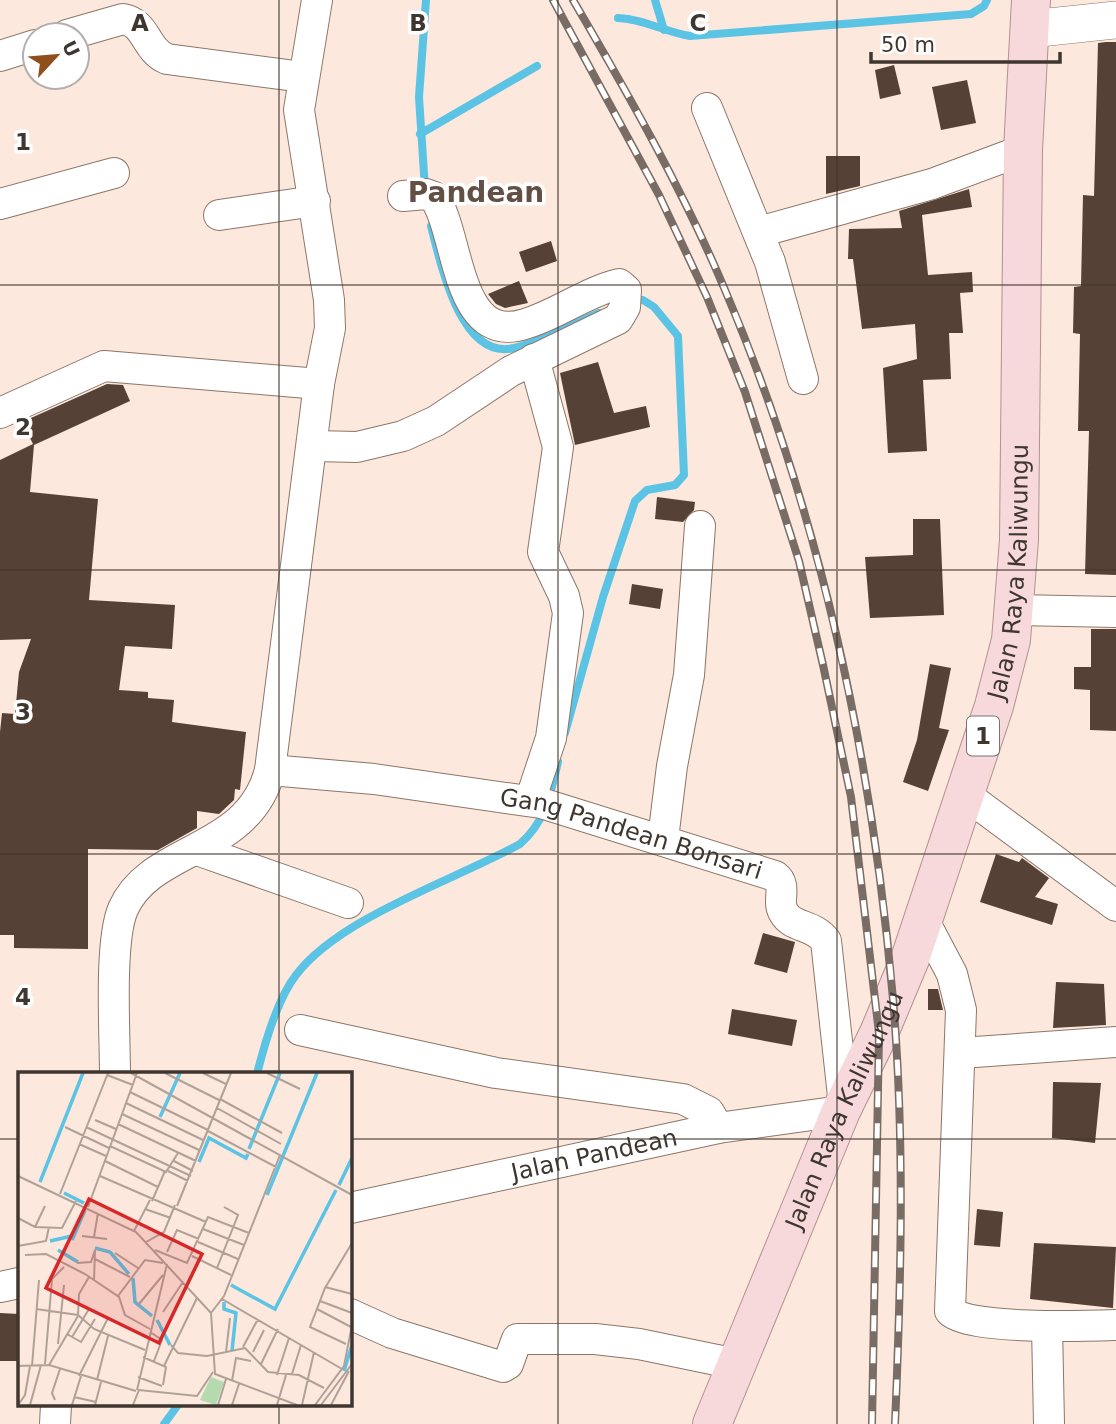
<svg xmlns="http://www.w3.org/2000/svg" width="1116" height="1424" viewBox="0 0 1116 1424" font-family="'DejaVu Sans',sans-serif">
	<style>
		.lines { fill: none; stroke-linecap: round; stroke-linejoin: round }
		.stream { stroke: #5bc3e4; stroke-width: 8 }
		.building { fill: #554136 }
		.minor-casing { stroke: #8c7669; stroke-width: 32 }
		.tertiary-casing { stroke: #8c7669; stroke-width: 38 }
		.primary-casing { stroke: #b39091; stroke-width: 40 }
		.minor { stroke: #fff; stroke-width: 30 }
		.tertiary { stroke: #fff; stroke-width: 37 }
		.primary { stroke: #f7d9dc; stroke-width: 38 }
		.rail-casing { stroke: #786c64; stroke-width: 8 }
		.rail { stroke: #fff; stroke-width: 5; stroke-dasharray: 16; stroke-linecap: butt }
		.grid { fill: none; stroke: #3f3630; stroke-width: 2; stroke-opacity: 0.55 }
		.labels { text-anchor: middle; stroke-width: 7; stroke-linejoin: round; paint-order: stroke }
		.shield { fill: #fff; stroke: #79726e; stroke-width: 2 }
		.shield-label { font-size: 23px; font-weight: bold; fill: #3f3630 }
		.street-label { font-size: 24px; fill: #3f3630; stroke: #fff }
		.quarter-label { font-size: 28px; font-weight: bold; fill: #634f43; stroke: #fff }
		.inset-river { fill: none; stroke: #5bc3e4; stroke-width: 3.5 }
		.inset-road { fill: none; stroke: #b0a198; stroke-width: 2 }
		.view { fill: #d62828; fill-opacity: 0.15; stroke: #d62828; stroke-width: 3.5 }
		.inset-edge { fill: none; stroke: #3f3630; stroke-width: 3.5 }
		.grid-label { font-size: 23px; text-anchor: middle; font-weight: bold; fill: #3f3630; stroke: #fff; stroke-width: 7; stroke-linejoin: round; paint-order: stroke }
	</style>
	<rect width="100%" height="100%" fill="#fce8dd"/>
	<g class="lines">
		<!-- stream -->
		<g class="stream">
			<polyline points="655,0 664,30"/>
			<path d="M618 18C644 19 665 32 690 36L971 14 984 6 987 0"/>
			<polyline points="420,134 537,66"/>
			<polyline points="425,189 419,97 426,0"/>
			<path d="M431 226C440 261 460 361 514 348 542 341 571 324 599 313"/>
			<polyline points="565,733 603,597 635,501 647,490 675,485 684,475 678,336 654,307 643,300 630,300"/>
			<path d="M257 1074C264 1046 278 998 296 975 340 917 455 880 520 844 546 821 550 795 558 762"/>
			<polyline points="164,1424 178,1405"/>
		</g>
	</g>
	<!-- building -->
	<g class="building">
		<polygon points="1106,42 1116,42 1116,575 1085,574 1089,431 1078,431 1080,334 1073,333 1074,287 1081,286 1083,195 1094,196 1098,43"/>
		<polygon points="894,65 901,94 880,99 875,70"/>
		<polygon points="967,80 976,123 941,130 932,87"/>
		<polygon points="826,156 860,156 860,186 826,194"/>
		<polygon points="969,189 972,207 922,215 928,275 972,272 973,292 960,293 963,333 949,333 951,379 923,380 927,451 888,453 883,368 917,359 915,324 862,329 853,259 848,259 849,229 902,228 899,211"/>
		<polygon points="551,241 557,261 526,272 519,252"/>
		<polygon points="519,281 528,303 505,308 496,304 488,294"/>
		<polygon points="598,362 614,413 646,406 650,427 575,445 560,373"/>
		<polygon points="107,384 123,385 130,401 34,445 30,492 98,499 89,600 175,605 172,649 125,646 119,690 148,692 148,698 174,700 172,722 246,732 240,790 235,789 234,800 219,814 197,811 197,828 158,850 88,849 88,949 14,948 14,935 0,935 0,732 2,713 15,714 19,672 31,639 0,640 0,460 33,444 22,422"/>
		<polygon points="657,497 695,502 694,510 683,522 655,519"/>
		<polygon points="913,519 940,519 944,615 870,618 865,557 913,555"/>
		<polygon points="632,584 663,589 660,609 629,604"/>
		<polygon points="1091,629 1116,629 1116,731 1090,730 1090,690 1074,689 1074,667 1091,667"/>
		<polygon points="930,664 951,668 939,728 949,730 928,791 903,782 917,740"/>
		<polygon points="996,854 1019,862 1022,858 1049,878 1035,897 1058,904 1052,925 980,902"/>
		<polygon points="763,933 795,942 787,973 754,964"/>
		<polygon points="1056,982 1104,984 1106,1025 1053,1028"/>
		<polygon points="928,989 938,989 943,1010 928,1010"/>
		<polygon points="732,1009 797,1020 792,1046 728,1034"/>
		<polygon points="1053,1082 1101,1083 1095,1143 1052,1138"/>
		<polygon points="977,1209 1003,1212 1000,1247 974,1245"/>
		<polygon points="1034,1243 1116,1247 1113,1308 1030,1299"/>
		<polygon points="0,1313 19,1314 19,1361 0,1361"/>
	</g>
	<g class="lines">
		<!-- minor casing -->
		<g class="minor-casing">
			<g id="minor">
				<path d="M67 35 123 19C147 23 145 50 167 59L303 77"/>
				<polyline points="0,56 35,45"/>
				<polyline points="707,108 770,262 803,379"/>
				<polyline points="0,204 114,173"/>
				<polyline points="219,215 315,201"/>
				<polyline points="759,232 932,184 1023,150"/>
				<polyline points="0,413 104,366 319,384"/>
				<path d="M314 446 357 447 403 436 436 421 511 371 618 319 625 307 626 290 619 284C586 292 558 314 525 324 455 346 460 234 434 197L426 194 403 196"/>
				<polyline points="1015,610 1116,612"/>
				<path id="s1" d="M270 770 374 779 541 803 775 876C788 886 776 901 784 913 792 928 814 924 826 941L844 1105"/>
				<polyline points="963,793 1116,906"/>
				<polyline points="530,801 551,738 568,613 564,596 543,552 558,447 534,359"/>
				<polyline points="663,839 672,766 689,675 700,526"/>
				<polyline points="197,850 348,903"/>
				<path d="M923 919 952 974 961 1010 950 1311C968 1330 1086 1326 1116 1325"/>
				<polyline points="300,1030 496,1073 683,1099 709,1112 718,1128"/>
				<polyline points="961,1053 1116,1042"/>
				<path d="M115 1074C115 1034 109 942 123 909 151 845 249 854 270 770L319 384 330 328 329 300 299 110 317 0"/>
				<path id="s2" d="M350 1208 718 1128 841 1111"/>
				<polyline points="0,1287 19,1283"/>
				<polyline points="350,1314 392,1333 503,1367 508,1364 517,1339 595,1339 639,1344 736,1364"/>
				<polyline points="1047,1326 1049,1424"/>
				<polyline points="55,1424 56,1405"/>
			</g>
		</g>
		<!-- tertiary casing -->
		<g class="tertiary-casing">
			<polyline id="tertiary" points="1030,29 1116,20"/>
		</g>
		<!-- primary casing -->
		<g class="primary-casing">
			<g id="primary">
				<path id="s3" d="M712 1424 841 1111 879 1033 910 959 994 706 1011 640 1019 540 1023 150 1031 0"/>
			</g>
		</g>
		<!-- minor -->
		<use href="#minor" class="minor"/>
		<!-- tertiary -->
		<use href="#tertiary" class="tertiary"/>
		<!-- primary -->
		<use href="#primary" class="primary"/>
		<!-- rail casing -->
		<g class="rail-casing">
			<g id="rail">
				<polyline points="553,0 659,195 707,297 745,392 799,561 823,665 851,797 879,1033 872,1424"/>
				<path d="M573 0C628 94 683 190 725 290 820 513 872 758 893 999 905 1140 901 1283 895 1424"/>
			</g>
		</g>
		<!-- rail -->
		<use href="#rail" class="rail"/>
	</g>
	<!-- grid -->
	<path class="grid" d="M279 0V1074M558 0V1424M837 0V1424M0 285H1116M0 570H1116M0 854H1116M0 1139H19M350 1139H1116M279 1405V1424"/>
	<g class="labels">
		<!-- shield labels -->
		<rect class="shield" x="967" y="716.5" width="32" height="39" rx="5"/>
		<g class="shield-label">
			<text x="983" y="744">1</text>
		</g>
		<!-- street labels -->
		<g class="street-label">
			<text dy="8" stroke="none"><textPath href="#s3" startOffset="908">Jalan Raya Kaliwungu</textPath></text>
			<text dy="8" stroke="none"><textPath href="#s1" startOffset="368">Gang Pandean Bonsari</textPath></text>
			<text dy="8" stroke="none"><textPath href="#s3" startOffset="341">Jalan Raya Kaliwungu</textPath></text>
			<text dy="8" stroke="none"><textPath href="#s2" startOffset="250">Jalan Pandean</textPath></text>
		</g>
		<!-- quarter labels -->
		<g class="quarter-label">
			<text x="476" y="202">Pandean</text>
		</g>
	</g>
	<!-- overview -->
	<g transform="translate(18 1072)">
		<rect width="334" height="334" fill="#fce8dd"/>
		<path d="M193 305 206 310 198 333 182 328Z" fill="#b4dbaf"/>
		<path class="inset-river" d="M142 45 162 1M231 77 262 1M181 90 191 66 228 86 230 82M22 110 65 1M321 113 334 86M46 121 66 131M249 123 299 1M54 168 67 138M32 169 54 164M77 176 92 180 111 202M40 178 60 190M115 206 117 230 134 244M213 213 257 237 318 118M206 230V237L218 241 214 279M139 248 152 273M326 299 334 273"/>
		<path class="inset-road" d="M113 1 334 123M147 1 201 28M185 1 208 12M249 1 282 17M89 3 115 13M112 20 190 58M202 27 264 61M108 31 185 68M199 36 263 72M104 42 181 78M77 48 98 57M100 52 178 89M47 55 91 76M68 55 173 104M190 59 258 95M61 72 88 84M92 74 148 100 160 81M87 89 140 115M156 89 175 99M150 99 170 109M0 104 118 160 193 241 197 302 279 333M82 104 188 150M42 122 90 1M134 129 147 99M159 134 213 1M70 135 119 1M127 137 153 146M0 146 17 155 44 156 58 129M17 155 27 134M185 157 226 173M116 159 132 128M64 164 89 167M76 165 80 141M128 170 146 160 157 133M180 170 220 187M0 174 28 169 31 155M137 178 169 191 190 145 231 161M149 180 159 158 181 167M97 181 120 196M7 183 28 182 67 202 101 225 107 243 132 257M174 184 213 203M77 187 112 205M59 191 73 190 77 178 76 208M199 196 220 143 206 135M307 215 334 222M100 224 127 188 145 191M204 227 324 297M302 229 334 241M121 232 145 203M18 237 60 243 76 257 127 278M299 237 333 255M145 240 165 210M193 241 206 224 262 83M60 243 61 222 71 205M132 260 144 268 136 289M49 262 63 270 77 247M54 265 71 237M40 272 46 213M328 272 292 255 307 216 334 171M153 273 160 281 189 284 227 276 250 300 281 303 306 316M225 275 240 247M208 280 212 246M235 280 246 258M125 285 148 295 145 313M27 292 34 207 46 195M243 292 260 257M31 293 60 244M0 294 31 293 118 319M14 294 21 208M146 294 179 226M274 302 283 273M259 303 271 266M61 304 90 246M120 305 144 314M79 308 90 264M214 309 218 286 233 289M119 318 149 192M56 325 78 330M37 328 34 321 42 297M0 333 7 323 12 294M12 333 23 293M54 333 63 304M77 333 83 310M115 333 121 318 179 324 195 300M200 333 208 307M214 333 221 312M259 333 268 303M284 333 296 280M297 333 326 294 334 253M303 333 334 292M313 333 331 299"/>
		<path class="view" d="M71 127 184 182 141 271 28 216Z"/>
		<rect width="334" height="334" class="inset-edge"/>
	</g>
	<g class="grid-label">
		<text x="140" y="31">A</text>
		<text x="418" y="31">B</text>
		<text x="698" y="31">C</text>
		<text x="23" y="150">1</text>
		<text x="23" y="435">2</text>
		<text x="23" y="720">3</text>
		<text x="23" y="1005">4</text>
	</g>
	<!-- north arrow -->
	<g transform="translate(56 56) rotate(64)"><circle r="33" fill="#ffffff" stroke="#b2afac" stroke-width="2"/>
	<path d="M0-5L12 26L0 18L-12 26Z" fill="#904e1d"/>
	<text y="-10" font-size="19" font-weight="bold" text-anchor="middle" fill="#3f3630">U</text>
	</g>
	<!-- scale -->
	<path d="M871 52v10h189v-10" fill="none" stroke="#3f3630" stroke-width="3.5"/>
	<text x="881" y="52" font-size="21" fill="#3f3630" stroke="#ffffff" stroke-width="5" paint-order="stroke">50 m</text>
</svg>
